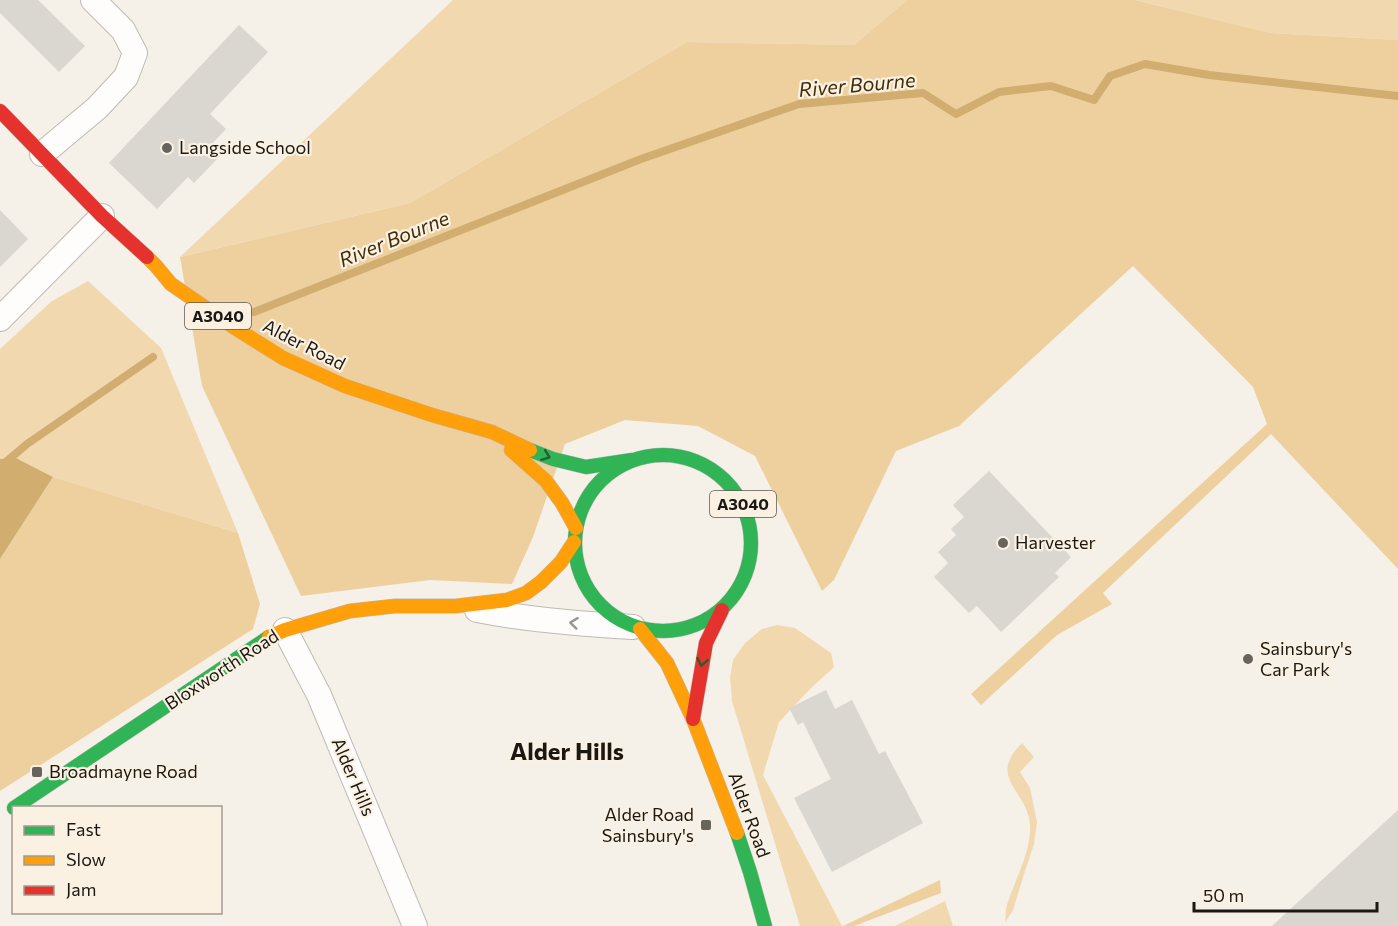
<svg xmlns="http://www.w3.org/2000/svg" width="1398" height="926" viewBox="0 0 1398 926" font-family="Commissioner,sans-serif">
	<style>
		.green { fill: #f2d8af }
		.forest { fill: #eed09f }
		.water { fill: #d1ae70 }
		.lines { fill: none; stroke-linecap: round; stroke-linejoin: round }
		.stream { stroke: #d1ae70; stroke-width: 8 }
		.building { fill: #dad6d0 }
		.street-casing { stroke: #bfbbb5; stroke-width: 26 }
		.fast-casing { stroke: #bfbbb5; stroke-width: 15 }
		.slow-casing { stroke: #bfbbb5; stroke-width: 15 }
		.jam-casing { stroke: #bfbbb5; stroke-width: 15 }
		.street { stroke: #fefdfc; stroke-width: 24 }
		.fast { stroke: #30b455; stroke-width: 14 }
		.slow { stroke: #ff9f0a; stroke-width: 14 }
		.jam { stroke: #e5322d; stroke-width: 14 }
		.oneway { stroke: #245e31 }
		.oneway2 { stroke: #989693 }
		.poi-dot { fill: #67645e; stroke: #faf1e3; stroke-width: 2 }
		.labels { text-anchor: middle; stroke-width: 4.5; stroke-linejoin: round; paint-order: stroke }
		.shield { fill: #faf1e3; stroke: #5e5951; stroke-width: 1.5 }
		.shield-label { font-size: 16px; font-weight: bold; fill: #1b1813 }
		.poi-label { font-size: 18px; fill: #1b1813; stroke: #faf1e3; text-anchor: start }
		.street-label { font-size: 18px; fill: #1b1813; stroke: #faf1e3 }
		.water-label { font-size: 20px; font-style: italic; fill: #412d07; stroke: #faf1e3 }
		.district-label { font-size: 24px; font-weight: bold; fill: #1b1813; stroke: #faf1e3 }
	</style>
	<rect width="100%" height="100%" fill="#f5f0e8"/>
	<!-- green -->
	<g class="green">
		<polygon points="453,0 907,0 854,45 687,42 410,203 180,257"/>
		<polygon points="1135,0 1398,0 1398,40 1271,33"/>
		<polygon points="88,281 161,348 238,533 53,477 16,458 0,459 0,349 52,301"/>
		<polygon points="777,625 795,628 831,653 834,667 810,689 779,722 763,775 842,926 800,926 732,701 730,677 733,660 745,643 762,629"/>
		<path d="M1022 743 1034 757 1020 772 1030 788 1037 822 1034 844 1024 874 1013 910 1005 923C1006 917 1005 911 1007 905 1015 879 1031 853 1030 825 1028 790 986 779 1022 743Z"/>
		<polygon points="945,901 953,926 895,926"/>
	</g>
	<!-- forest -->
	<g class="forest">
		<polygon points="907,0 1135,0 1271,33 1398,40 1398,569 1271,434 1103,593 1112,604 1057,635 981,705 971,694 1267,424 1253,387 1133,266 959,426 896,451 834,580 822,591 755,456 698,426 625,420 565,444 533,537 512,584 430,580 301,596 202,386 180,257 410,203 687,42 854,45"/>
		<polygon points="53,477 238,533 260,604 253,629 0,791 0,559"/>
		<polygon points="940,880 941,893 854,926 843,926"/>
	</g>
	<!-- water -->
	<polygon class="water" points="16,458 53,477 0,559 0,459"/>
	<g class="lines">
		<!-- stream -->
		<g class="stream">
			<polyline points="254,312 641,159 799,104 923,93 956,114 999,92 1051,86 1094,100 1110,76 1145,64 1209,75 1398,96"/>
			<polyline points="0,467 27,444 153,357"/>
		</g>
	</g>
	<!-- building -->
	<g class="building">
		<polygon points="0,0 38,0 85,46 59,72 0,13"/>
		<polygon points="239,25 268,52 210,114 226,129 209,147 220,156 194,183 188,177 157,209 109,163"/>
		<polygon points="0,210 28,239 0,267"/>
		<polygon points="989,471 1071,557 1055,573 1059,577 1001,632 977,606 969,613 934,577 948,563 938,552 956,535 951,529 964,517 953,505"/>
		<polygon points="826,690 835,709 852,700 879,754 885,751 923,823 832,872 794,798 831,779 803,722 798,725 789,708"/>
		<polygon points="1398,810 1398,926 1272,926"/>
	</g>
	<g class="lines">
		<!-- street casing -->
		<g class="street-casing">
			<g id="street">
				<polyline points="42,154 97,108 126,77 135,53 123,30 93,0"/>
				<polyline points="0,319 102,216"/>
				<path d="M477 610C528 620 581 624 633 627"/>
				<polyline points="285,630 319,695 415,926"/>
			</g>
		</g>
		<!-- fast casing -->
		<g class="fast-casing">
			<g id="fast">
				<polyline points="530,450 553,459 586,467 632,460"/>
				<circle cx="663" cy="543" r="88"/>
				<polyline points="14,808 269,637"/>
				<polyline points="737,833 750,872 765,926"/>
			</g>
		</g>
		<!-- slow casing -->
		<g class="slow-casing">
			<g id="slow">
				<polyline points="147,257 156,266 171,284 235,328 283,358 345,386 432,415 492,432 530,450"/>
				<polyline points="511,450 546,481 562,503 576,528"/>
				<polyline points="640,629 667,663 693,719 737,833"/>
				<polyline points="269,637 285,630 350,611 395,606 456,606 507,600 526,593 541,582 561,562 574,542"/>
			</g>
		</g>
		<!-- jam casing -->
		<g class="jam-casing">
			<g id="jam">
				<polyline points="0,111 102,216 147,257"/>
				<polyline points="693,719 706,643 722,610"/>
			</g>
		</g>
		<!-- street -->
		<use href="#street" class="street"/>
		<!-- fast -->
		<use href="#fast" class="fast"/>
		<!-- slow -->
		<use href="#slow" class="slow"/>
		<!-- jam -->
		<use href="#jam" class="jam"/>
	</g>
	<!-- one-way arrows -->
	<defs><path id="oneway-chevron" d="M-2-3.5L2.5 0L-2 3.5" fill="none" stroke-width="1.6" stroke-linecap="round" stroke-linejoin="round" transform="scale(1.5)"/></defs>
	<g class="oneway">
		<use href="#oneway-chevron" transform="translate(546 456) rotate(21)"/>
		<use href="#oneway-chevron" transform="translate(702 662) rotate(101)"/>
	</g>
	<use class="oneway2" href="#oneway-chevron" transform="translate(574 623) rotate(-173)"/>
	<!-- markers -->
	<g class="poi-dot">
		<circle cx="167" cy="148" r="6"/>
		<circle cx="1003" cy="543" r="6"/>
		<circle cx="1248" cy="659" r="6"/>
		<rect x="31" y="766" width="12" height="12" rx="3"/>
		<rect x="700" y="819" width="12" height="12" rx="3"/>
	</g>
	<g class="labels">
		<!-- shield labels -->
		<g class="shield">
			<rect x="185" y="303" width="66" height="26" rx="4.5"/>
			<rect x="710" y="491" width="66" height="26" rx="4.5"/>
		</g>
		<g class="shield-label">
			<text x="218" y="322">A3040</text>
			<text x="743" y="510">A3040</text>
		</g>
		<!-- poi labels -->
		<g class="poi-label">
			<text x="179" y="154">Langside School</text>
			<text x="1015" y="549">Harvester</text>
			<text x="1260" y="655">Sainsbury's<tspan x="1260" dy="21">Car Park</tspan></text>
			<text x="49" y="778">Broadmayne Road</text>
			<text x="694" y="821" text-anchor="end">Alder Road<tspan x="694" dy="21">Sainsbury's</tspan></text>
		</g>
		<!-- street labels -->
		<g class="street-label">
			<text transform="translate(304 345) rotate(27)" y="6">Alder Road</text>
			<text transform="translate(222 670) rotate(-33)" y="6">Bloxworth Road</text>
			<text transform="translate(353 777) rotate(67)" y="6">Alder Hills</text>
			<text transform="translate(749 815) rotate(70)" y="6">Alder Road</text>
		</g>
		<!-- water labels -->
		<g class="water-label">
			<text transform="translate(857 85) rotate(-5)" y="7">River Bourne</text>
			<text transform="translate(394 239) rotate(-22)" y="7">River Bourne</text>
		</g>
		<!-- district labels -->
		<g class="district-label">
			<text x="567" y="760">Alder Hills</text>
		</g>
	</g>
	<!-- legend -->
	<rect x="12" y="806" width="210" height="108" fill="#faf1e3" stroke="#a19a90" stroke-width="1.5"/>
	<rect x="24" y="826" width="30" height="9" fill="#30b455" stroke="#a19a90" stroke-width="1.5"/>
	<text x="66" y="836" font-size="18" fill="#1b1813">Fast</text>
	<rect x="24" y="856" width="30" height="9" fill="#ff9f0a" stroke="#a19a90" stroke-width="1.5"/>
	<text x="66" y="866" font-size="18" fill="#1b1813">Slow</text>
	<rect x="24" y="886" width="30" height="9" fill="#e5322d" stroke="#a19a90" stroke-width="1.5"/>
	<text x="66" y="896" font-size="18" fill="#1b1813">Jam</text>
	<!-- scale -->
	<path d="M1194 902v9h183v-9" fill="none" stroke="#1b1813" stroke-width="3"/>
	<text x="1203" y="902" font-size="18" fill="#1b1813" stroke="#faf1e3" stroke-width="4.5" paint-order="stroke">50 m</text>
</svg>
